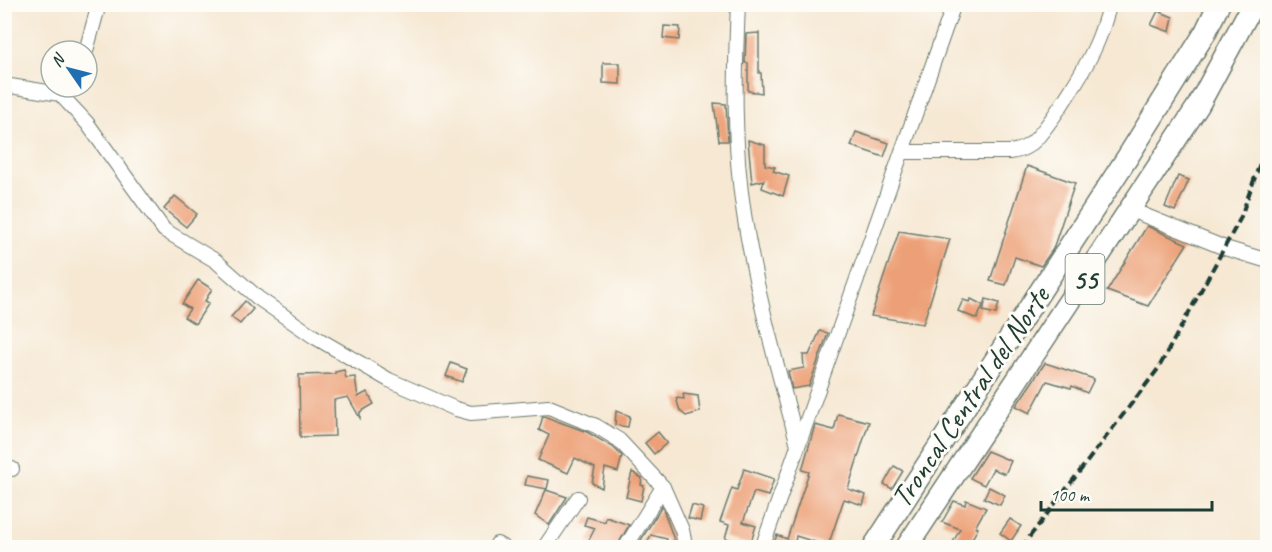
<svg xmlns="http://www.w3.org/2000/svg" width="1272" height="552" viewBox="0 0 1272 552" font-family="Caveat,sans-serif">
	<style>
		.building { fill: #eda077 }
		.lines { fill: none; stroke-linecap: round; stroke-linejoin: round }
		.minor-casing { stroke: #6a796c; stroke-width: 16 }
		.highway-casing { stroke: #6a796c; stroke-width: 24 }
		.minor { stroke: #fff; stroke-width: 14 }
		.highway { stroke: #fff; stroke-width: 21 }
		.rail { stroke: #1f3d34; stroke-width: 4; stroke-dasharray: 9 4.5; stroke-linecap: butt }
		.labels { text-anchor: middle; stroke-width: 6; stroke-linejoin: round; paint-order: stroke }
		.shield { fill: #fdfcf7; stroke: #62766e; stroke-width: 1.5 }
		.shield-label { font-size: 28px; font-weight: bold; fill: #1f3d34 }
		.street-label { font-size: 30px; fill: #1f3d34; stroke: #fdfcf7 }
	</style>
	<rect width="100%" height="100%" fill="#fdfcf7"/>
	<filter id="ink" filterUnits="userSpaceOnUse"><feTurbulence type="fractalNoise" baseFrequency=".0167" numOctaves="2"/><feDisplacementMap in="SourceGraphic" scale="12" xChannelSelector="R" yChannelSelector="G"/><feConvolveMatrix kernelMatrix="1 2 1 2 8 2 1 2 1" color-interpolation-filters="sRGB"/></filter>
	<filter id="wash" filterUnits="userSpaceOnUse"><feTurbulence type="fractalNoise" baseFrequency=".008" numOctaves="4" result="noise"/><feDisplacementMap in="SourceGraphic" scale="24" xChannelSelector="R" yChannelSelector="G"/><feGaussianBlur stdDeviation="1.35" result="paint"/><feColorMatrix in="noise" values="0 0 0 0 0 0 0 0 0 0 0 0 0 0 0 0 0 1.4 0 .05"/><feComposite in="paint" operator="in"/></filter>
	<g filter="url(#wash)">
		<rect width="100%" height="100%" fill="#f6e8d3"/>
		<g id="blocks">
			<!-- building -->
			<g class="building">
				<polygon points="1158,11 1173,17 1170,32 1151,25"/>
				<polygon points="664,26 680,27 679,40 663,38"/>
				<polygon points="759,33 759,73 761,73 762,93 748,91 748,63 745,63 746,34"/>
				<polygon points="603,63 620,63 620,84 603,83"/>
				<polygon points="714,103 726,104 728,141 719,141"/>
				<polygon points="856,132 889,143 884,157 851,146"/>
				<polygon points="748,140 765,145 765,165 775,167 773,171 789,176 783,196 762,188 764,180 752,183"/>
				<polygon points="1027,166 1075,183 1053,249 1041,266 1015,257 1006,285 990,281"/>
				<polygon points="1178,176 1189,180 1175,211 1165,207"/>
				<polygon points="175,196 197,214 186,227 164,209"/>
				<polygon points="1147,226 1187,244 1148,306 1107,291"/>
				<polygon points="899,231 950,239 923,324 871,316"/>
				<polygon points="198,280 212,289 205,301 209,303 195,324 184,317 190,309 182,304"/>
				<polygon points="971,299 983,305 977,319 958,311 963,300 970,302"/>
				<polygon points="986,299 999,303 996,314 983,311"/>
				<polygon points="245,301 253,309 240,324 231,317"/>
				<polygon points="820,331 828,333 809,386 792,389 788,371 804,368 803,355 809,355"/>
				<polygon points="451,363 467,369 462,382 446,376"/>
				<polygon points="1045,363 1094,379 1087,393 1072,386 1071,388 1047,381 1030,413 1016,406"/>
				<polygon points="344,370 346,378 355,377 358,397 367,392 374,404 360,412 360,418 348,397 334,400 335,436 300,437 299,375 335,374 335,372"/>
				<polygon points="683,394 698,396 700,412 686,416 680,411 676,398 684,399"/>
				<polygon points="616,411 630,416 628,427 615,425"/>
				<polygon points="838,414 869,422 848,489 866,495 863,505 844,499 828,546 796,536 795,542 806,548 772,548 777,535 787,539 809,472 802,470 815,425 834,430"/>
				<polygon points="543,416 587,432 613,447 622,456 618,472 605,468 602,488 592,483 595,468 575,458 568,473 538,460 549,435 539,430"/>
				<polygon points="658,432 667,443 654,454 645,443"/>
				<polygon points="987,451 1011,461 1005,474 993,469 984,485 970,478"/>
				<polygon points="894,466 903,471 892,489 884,484"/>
				<polygon points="744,469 774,479 768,496 754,492 743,522 756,526 750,545 725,538 729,525 720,522 732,488 737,490"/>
				<polygon points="632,472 642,478 641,485 644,486 641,501 626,497"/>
				<polygon points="527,476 549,480 547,489 525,485"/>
				<polygon points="989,487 1005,495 1000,505 984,498"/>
				<polygon points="546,490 567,497 549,525 535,515"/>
				<polygon points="966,500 986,508 975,527 978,528 967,548 950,548 960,529 942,522 954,501 965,505"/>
				<polygon points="692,505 703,508 700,521 688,518"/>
				<polygon points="662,506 677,548 664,548 667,539 651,535 644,548 636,548"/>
				<polygon points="587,517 605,522 606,517 629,525 616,548 596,548 597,545 588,542 595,528 584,525"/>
				<polygon points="1010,519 1021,526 1011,541 1000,533"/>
			</g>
		</g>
	</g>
	<g filter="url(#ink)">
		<use href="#blocks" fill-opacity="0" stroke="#6a796c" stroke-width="1.5"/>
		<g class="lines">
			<!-- minor casing -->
			<g class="minor-casing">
				<g id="minor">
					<path d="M738 4C735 74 733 145 744 214 756 293 778 369 798 445"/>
					<polyline points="86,51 99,4"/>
					<polyline points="4,85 60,94 87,123 164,230 216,261 258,298 313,336 389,380 456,409 471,413 549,407 596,426 619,440 663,487 682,530 686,548"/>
					<path d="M902 152H1009C1021 151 1029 147 1037 138 1056 116 1087 67 1098 40 1103 28 1106 16 1110 4"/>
					<polyline points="1131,210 1225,248 1268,261"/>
					<polyline points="4,469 12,469"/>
					<polyline points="497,544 504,548"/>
					<polyline points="544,548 578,498"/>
					<polyline points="625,548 663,487"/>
					<polyline points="762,548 954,4"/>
				</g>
			</g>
			<!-- highway casing -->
			<g class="highway-casing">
				<g id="highway">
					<polyline points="873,548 1127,158 1205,33 1219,4"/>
					<polyline points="906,548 1198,106 1253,4"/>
				</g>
			</g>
			<!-- minor -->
			<use href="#minor" class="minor"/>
			<!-- highway -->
			<use href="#highway" class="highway"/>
			<!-- rail -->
			<polyline class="rail" points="1021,548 1158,369 1240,219 1268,141"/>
		</g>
	</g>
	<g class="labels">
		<!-- shield labels -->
		<rect class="shield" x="1065.5" y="254" width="39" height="50" rx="4.5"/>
		<g class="shield-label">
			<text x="1085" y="289">55</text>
		</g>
		<!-- street labels -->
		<g class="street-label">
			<text transform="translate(970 397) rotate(-56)" y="10">Troncal Central del Norte</text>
		</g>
	</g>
	<!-- margin -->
	<rect width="1272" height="552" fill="none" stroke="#fdfcf7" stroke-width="24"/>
	<!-- north arrow -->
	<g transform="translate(69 69) rotate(305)"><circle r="28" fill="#fdfcf7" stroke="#a4b0a9" stroke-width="1.5"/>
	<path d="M0-4.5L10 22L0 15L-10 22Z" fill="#1f6fb2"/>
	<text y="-9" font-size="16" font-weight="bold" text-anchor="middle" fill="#1f3d34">N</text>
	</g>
	<!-- scale -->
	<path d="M1041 501v9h171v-9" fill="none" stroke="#1f3d34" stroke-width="3"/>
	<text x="1050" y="501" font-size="18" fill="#1f3d34" stroke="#fdfcf7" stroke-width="4.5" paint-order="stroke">100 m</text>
</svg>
